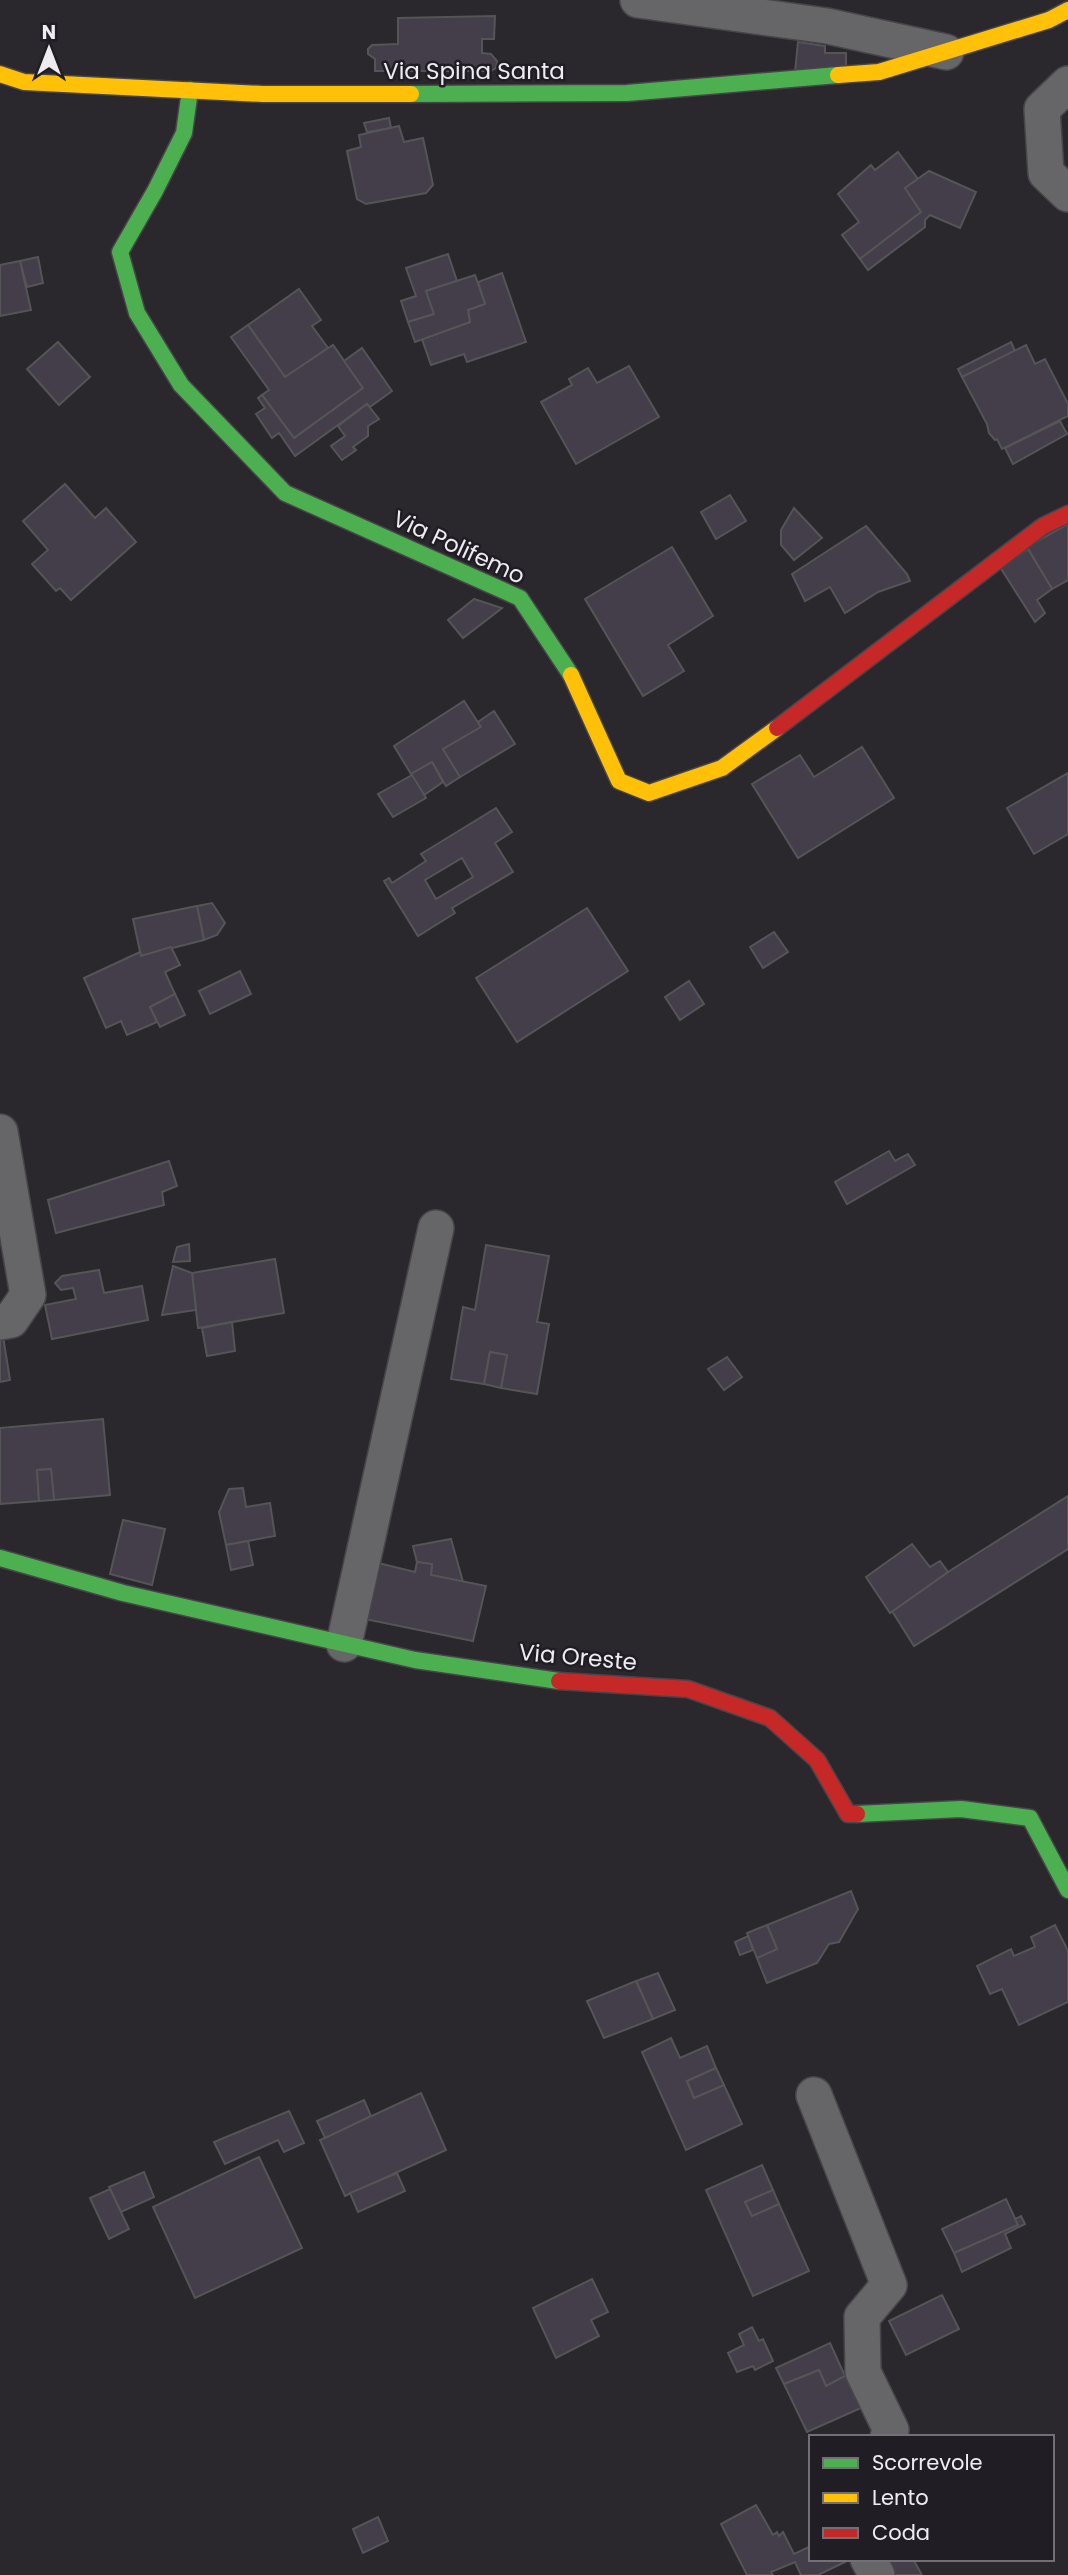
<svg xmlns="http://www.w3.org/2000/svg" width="1068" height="2575" viewBox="0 0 1068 2575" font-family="Poppins,sans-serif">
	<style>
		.building { fill: #433e49; stroke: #555457; stroke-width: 2; fill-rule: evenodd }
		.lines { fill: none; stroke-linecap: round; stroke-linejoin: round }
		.street-casing { stroke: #474549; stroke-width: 38 }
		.fast-casing { stroke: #474549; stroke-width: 19 }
		.slow-casing { stroke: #474549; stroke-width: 19 }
		.jam-casing { stroke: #474549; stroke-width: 19 }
		.street { stroke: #666568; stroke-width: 35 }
		.fast { stroke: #4caf50; stroke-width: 16 }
		.slow { stroke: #ffc107; stroke-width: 16 }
		.jam { stroke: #c62828; stroke-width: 16 }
		.labels { text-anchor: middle; stroke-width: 5; stroke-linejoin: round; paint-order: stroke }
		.street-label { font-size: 23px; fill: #eeecf1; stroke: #201d24 }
	</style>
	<rect width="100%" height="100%" fill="#2a282c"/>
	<!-- building -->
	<g class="building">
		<polygon points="495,16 494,39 482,39 482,53 491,54 497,61 496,68 491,71 375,71 375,59 368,54 368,49 372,45 398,44 398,18"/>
		<polygon points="798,42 825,46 825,53 846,53 846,66 795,72"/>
		<polygon points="389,118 391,128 367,132 364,123"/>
		<polygon points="399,126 404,142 423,138 433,185 426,193 366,204 357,199 347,151 361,147 359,135"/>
		<polygon points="898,152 918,179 905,188 921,212 860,259 842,235 859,222 838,194 871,165 875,170"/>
		<polygon points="929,171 976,192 960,228 930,215 925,220 925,227 868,270 860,259 921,212 905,188"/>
		<polygon points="448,254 457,281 426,291 434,314 408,322 401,301 416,296 406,268"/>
		<polygon points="38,257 43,283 27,287 20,261"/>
		<polygon points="20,261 31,310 0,316 0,265"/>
		<polygon points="502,273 526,342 467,362 464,354 431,365 422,339 470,322 468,310 485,304 478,282"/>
		<polygon points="475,275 485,304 468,310 470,322 415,342 408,322 434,314 426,291"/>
		<polygon points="299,289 321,320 312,326 328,348 285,377 248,325"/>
		<polygon points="248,325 285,377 333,345 363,388 294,438 262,395 269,390 231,337"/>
		<polygon points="58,342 90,377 59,405 27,369"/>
		<polygon points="1011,342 1015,351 962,377 958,369"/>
		<polygon points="1026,345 1035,364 1045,359 1068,404 1068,416 1002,449 997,439 995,440 989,433 987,424 962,377"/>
		<polygon points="362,348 392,391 370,407 367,404 295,456 279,433 272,438 256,414 265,408 258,398 262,395 294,438 363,388 344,361"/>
		<polygon points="629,366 659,417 576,464 541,402 572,385 569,379 588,368 597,383"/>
		<polygon points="367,404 379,419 368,426 368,436 353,447 356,450 342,460 331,446 345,436 338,426"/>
		<polygon points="1060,421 1067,434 1013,464 1005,448"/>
		<polygon points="65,484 95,518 106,508 136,542 71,600 60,588 56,591 32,564 48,550 23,521"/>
		<polygon points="730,495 746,521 716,539 701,512"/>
		<polygon points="794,508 822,538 794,560 781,545 781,530"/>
		<polygon points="1068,524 1068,580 1052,589 1027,547"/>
		<polygon points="866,526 907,574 910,581 878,592 845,613 830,587 805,601 792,574"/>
		<polygon points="672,547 713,616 668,645 684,671 643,696 585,599"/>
		<polygon points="1028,549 1052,589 1037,600 1045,613 1035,622 1000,567"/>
		<polygon points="474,599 502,608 463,638 448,620"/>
		<polygon points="464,701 481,727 443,749 460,777 446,786 432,762 411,774 394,746"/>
		<polygon points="494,711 515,744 460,777 443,749 481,727 478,722"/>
		<polygon points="862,747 894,798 798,858 752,784 800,755 814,777"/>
		<polygon points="432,762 443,782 424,795 411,774"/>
		<polygon points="1068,773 1068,834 1034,854 1007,808"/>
		<polygon points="412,775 426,798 393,817 378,794"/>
		<path d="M496 808 512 832 495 843 513 872 452 908 455 913 418 936 384 881 389 878 392 883 426 861 421 854ZM462 858 473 877 436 899 425 880Z"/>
		<polygon points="212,903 225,923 217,935 204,940 197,906"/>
		<polygon points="197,906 204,940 141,956 133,919"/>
		<polygon points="587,908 628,971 517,1042 476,978"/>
		<polygon points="774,932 788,952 763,968 750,947"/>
		<polygon points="171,947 180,965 165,972 175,994 150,1007 157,1022 127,1035 121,1021 106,1028 84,978 140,952 141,956"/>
		<polygon points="240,971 251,994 210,1014 199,991"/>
		<polygon points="689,981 704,1004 680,1020 665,997"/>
		<polygon points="175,994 185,1015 160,1027 150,1007"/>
		<polygon points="889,1151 895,1161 908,1154 915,1165 847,1204 835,1182"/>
		<polygon points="169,1161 177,1186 162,1192 164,1205 56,1233 48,1200"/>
		<polygon points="189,1244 190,1261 173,1262 177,1247"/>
		<polygon points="486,1245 549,1256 537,1322 549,1324 537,1394 501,1388 507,1355 490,1352 484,1384 451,1379 463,1307 475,1310"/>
		<polygon points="275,1259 284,1313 198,1328 192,1273"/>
		<polygon points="173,1266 192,1273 196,1310 162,1315"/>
		<polygon points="99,1270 104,1293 142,1286 148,1320 52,1339 45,1305 76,1299 73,1288 61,1290 55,1283 62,1276"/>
		<polygon points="232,1322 235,1351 207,1356 202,1328"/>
		<polygon points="3,1336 10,1380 0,1382 0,1337"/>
		<polygon points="490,1352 507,1355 501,1388 484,1384"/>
		<polygon points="727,1357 742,1377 724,1390 708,1369"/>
		<polygon points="103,1419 110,1495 54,1500 51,1469 37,1470 39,1501 0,1504 0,1428"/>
		<polygon points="51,1469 54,1500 39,1501 37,1470"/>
		<polygon points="243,1488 246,1507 270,1503 275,1536 226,1545 219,1512 229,1489"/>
		<polygon points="1068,1496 1068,1549 914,1646 892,1611 948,1572"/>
		<polygon points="123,1520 165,1529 152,1585 110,1574"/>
		<polygon points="451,1539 463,1582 431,1575 432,1564 417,1562 413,1546"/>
		<polygon points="248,1541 253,1565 231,1570 226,1545"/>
		<polygon points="912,1544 930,1567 940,1561 948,1572 890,1613 866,1577"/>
		<polygon points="370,1561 415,1572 417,1562 432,1564 431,1575 486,1586 473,1641 360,1618"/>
		<polygon points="851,1891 858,1909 839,1942 829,1944 817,1963 767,1983 757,1958 777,1949 767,1925"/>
		<polygon points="767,1925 777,1949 757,1958 747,1933"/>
		<polygon points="1055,1925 1068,1951 1068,2002 1019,2025 1002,1989 990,1994 977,1966 1011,1949 1014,1956 1035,1947 1031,1937"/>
		<polygon points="748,1936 753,1950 740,1955 735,1942"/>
		<polygon points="658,1973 675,2010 653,2019 636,1981"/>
		<polygon points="636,1981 653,2019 604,2038 587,2001"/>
		<polygon points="671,2038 680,2058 707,2046 716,2068 687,2081 694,2098 724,2085 742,2124 686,2150 642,2052"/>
		<polygon points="716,2068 724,2085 694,2098 687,2081"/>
		<polygon points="421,2093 446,2150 345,2196 320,2140"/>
		<polygon points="364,2100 371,2116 325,2138 317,2121"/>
		<polygon points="289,2111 304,2143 284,2152 278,2140 225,2164 214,2142"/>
		<polygon points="259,2157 302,2248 195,2298 153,2207"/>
		<polygon points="762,2165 773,2190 745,2202 752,2216 779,2204 809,2271 753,2296 706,2190"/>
		<polygon points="144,2172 154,2197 121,2212 109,2187"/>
		<polygon points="397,2173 405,2191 358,2212 350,2193"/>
		<polygon points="110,2189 129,2229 109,2239 90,2198"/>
		<polygon points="773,2190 779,2204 752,2216 745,2202"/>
		<polygon points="1006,2199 1018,2225 954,2253 942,2229"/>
		<polygon points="1021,2216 1025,2224 1005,2234 1011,2248 962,2272 954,2253 1018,2225 1015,2219"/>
		<polygon points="592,2279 608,2312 591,2320 599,2336 556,2358 533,2308"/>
		<polygon points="942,2295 959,2329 906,2355 889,2321"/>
		<polygon points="752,2327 759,2341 763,2339 773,2361 755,2370 753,2366 737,2372 728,2353 744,2345 739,2334"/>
		<polygon points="830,2343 845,2376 826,2386 819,2370 784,2384 776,2368"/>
		<polygon points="819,2370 826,2386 845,2376 861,2408 807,2432 784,2384"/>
		<polygon points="756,2505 773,2535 777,2532 779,2536 783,2532 794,2554 811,2546 811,2559 843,2559 845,2562 818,2575 801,2575 795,2562 771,2572 773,2575 747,2575 721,2524"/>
		<polygon points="378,2517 388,2541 363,2553 353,2529"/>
		<polygon points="873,2559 913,2559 922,2575 882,2575"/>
	</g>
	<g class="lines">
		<!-- street casing -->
		<g class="street-casing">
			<g id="street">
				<polyline points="638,0 827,26 946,52"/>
				<polyline points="1068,84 1042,109 1046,173 1068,194"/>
				<polyline points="0,1132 28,1295 11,1320 0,1322"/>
				<polyline points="344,1644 436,1228"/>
				<polyline points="814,2095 889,2285 862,2317 863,2372 891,2430 888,2437"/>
				<polyline points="868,2559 877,2575"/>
			</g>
		</g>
		<!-- fast casing -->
		<g class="fast-casing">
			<g id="fast">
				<polyline points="190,90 184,133 155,191 120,252 137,313 181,385 285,493 520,598 571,675"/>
				<polyline points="411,94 627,93 838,75"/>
				<polyline points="0,1558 123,1593 415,1660 559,1681"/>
				<polyline points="857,1814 961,1809 1030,1818 1068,1890"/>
			</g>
		</g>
		<!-- slow casing -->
		<g class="slow-casing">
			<g id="slow">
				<polyline points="0,74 24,82 263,94 411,94"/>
				<polyline points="838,75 879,72 1049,20 1068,10"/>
				<polyline points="571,675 619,781 649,793 722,768 777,728"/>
			</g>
		</g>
		<!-- jam casing -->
		<g class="jam-casing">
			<g id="jam">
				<polyline points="777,728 1043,526 1068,514"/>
				<polyline points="559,1681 688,1689 770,1718 817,1760 848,1814 857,1814"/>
			</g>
		</g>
		<!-- street -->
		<use href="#street" class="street"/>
		<!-- fast -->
		<use href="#fast" class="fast"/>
		<!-- slow -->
		<use href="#slow" class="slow"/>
		<!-- jam -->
		<use href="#jam" class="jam"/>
	</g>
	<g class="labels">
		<!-- street labels -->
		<g class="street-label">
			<text x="474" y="79">Via Spina Santa</text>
			<text transform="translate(459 547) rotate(25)" y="8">Via Polifemo</text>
			<text transform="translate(578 1657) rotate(5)" y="8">Via Oreste</text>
		</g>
	</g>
	<!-- legend -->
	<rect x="809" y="2435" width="245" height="126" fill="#201d24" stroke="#727076" stroke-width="2"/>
	<rect x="823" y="2458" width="35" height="10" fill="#4caf50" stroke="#727076" stroke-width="2"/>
	<text x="872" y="2470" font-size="21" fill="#eeecf1">Scorrevole</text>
	<rect x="823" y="2493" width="35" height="10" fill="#ffc107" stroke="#727076" stroke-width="2"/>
	<text x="872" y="2505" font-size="21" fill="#eeecf1">Lento</text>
	<rect x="823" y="2528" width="35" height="10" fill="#c62828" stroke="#727076" stroke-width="2"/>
	<text x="872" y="2540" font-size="21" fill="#eeecf1">Coda</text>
	<!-- north arrow -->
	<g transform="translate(49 49)" stroke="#201d24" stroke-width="5" paint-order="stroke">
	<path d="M0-5L12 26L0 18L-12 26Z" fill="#eeecf1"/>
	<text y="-10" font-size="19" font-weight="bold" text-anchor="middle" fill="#eeecf1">N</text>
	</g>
</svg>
